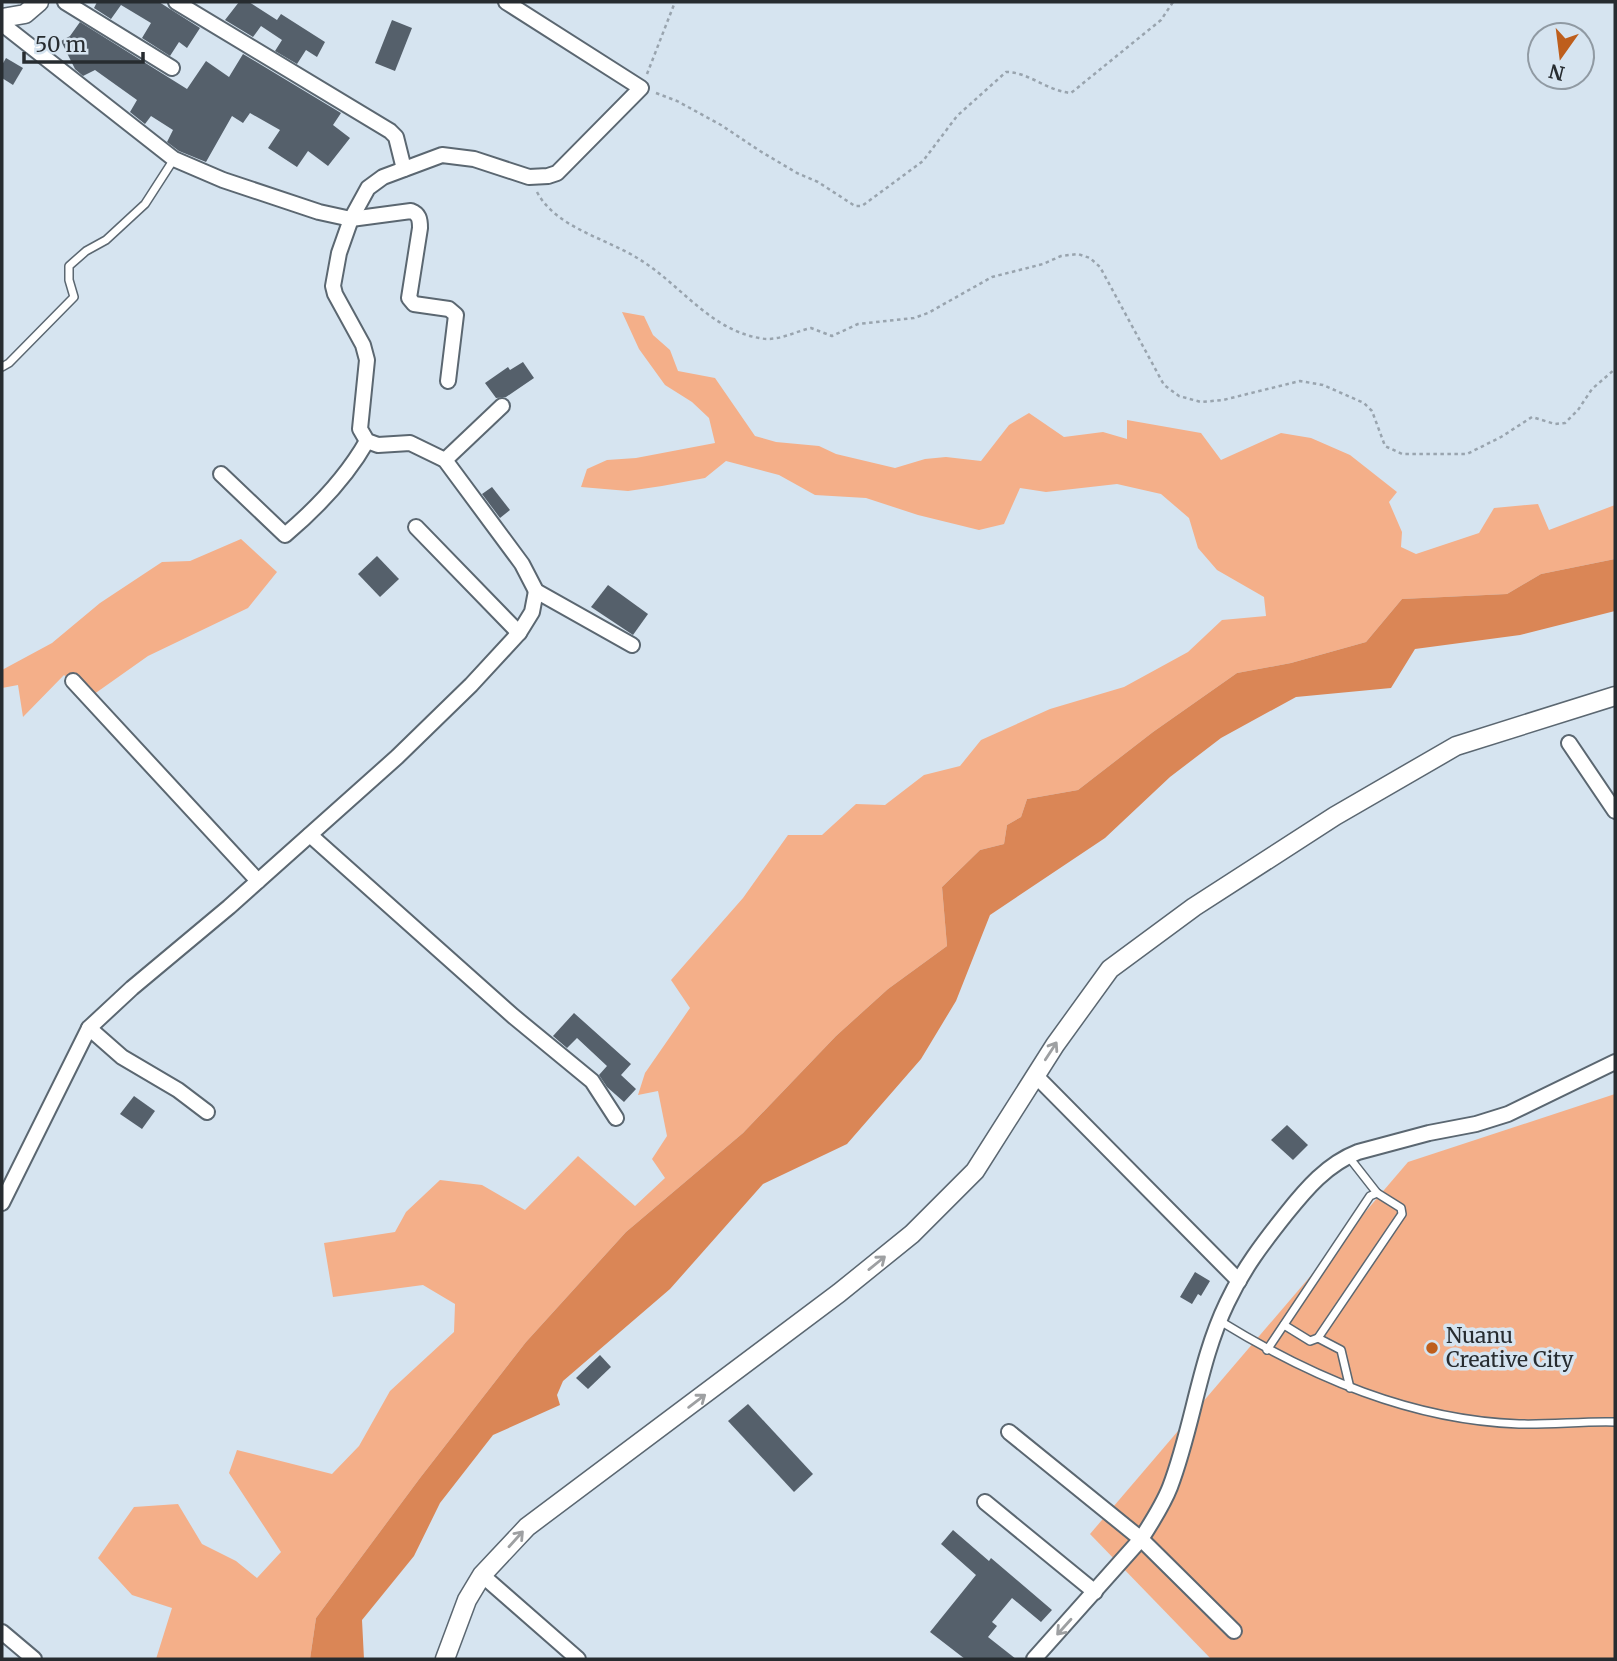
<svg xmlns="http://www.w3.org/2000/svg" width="1617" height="1661" viewBox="0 0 1617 1661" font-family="Merriweather,serif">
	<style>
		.green { fill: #f4af89 }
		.water { fill: #da8656 }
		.building { fill: #55606b }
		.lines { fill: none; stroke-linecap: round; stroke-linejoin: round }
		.service-casing { stroke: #5b6771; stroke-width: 10 }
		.minor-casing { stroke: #5b6771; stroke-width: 18 }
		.tertiary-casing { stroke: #5b6771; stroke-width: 21 }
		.path { stroke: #99a4ae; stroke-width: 2.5; stroke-dasharray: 3.5 3.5; stroke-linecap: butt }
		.service { stroke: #fff; stroke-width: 7 }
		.minor { stroke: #fff; stroke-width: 14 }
		.tertiary { stroke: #fff; stroke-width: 18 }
		.oneway { stroke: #9ea0a2 }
		.poi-dot { fill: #be5e1c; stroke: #d6e4f0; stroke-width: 2.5 }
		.labels { text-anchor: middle; stroke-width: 7; stroke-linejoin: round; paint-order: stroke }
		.poi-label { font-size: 21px; fill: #272c30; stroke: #d6e4f0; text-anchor: start }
	</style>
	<rect width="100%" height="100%" fill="#d6e4f0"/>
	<!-- green -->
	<g class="green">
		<polygon points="622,312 644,316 653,335 670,350 678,371 715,378 755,436 776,442 819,446 836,454 895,468 925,459 946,457 981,461 1009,425 1029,413 1064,437 1103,432 1127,439 1127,420 1201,433 1221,460 1281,433 1311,438 1350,455 1397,492 1389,502 1402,532 1401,547 1416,554 1479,533 1494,508 1538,504 1549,530 1615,505 1615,559 1541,574 1507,594 1402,599 1366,642 1291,663 1237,673 1153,732 1078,790 1027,799 1021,817 1007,825 1004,844 980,850 942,887 947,946 888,989 836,1036 743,1133 626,1232 526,1342 420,1478 316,1618 310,1659 156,1659 172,1608 132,1595 98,1558 134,1507 178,1504 202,1544 236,1561 257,1578 281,1552 229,1473 237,1450 332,1474 359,1446 390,1391 454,1332 455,1304 423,1285 333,1297 324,1243 395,1232 406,1212 440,1180 482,1185 525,1210 578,1156 635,1206 665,1178 652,1159 667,1136 658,1091 638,1095 645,1073 690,1008 671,980 743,898 788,835 822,835 856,804 885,805 924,775 960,766 981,740 1050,709 1124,687 1188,652 1222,620 1266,616 1264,597 1217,570 1198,548 1189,518 1161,494 1117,484 1046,492 1020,488 1004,524 979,530 918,515 866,498 815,495 779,475 726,461 705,478 662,486 628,491 581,487 587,469 607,460 636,458 715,443 709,418 692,402 665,385 639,349"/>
		<polygon points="241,539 277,572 248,608 148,656 90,697 64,675 23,717 18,685 2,688 2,670 52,643 100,603 162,562 190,561"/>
		<polygon points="1615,1094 1615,1659 1211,1659 1090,1534 1408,1162"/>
	</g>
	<!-- water -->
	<polygon class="water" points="1615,559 1615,611 1520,635 1415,649 1391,688 1296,697 1221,738 1170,777 1105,838 990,915 956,1001 921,1059 847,1144 763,1184 670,1289 563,1381 557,1395 560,1405 493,1435 440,1503 414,1556 362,1620 364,1659 310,1659 316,1618 420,1478 526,1342 626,1232 743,1133 836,1036 888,989 947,946 942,887 980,850 1004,844 1007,825 1021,817 1027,799 1078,790 1153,732 1237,673 1291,663 1366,642 1402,599 1507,594 1541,574"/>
	<!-- building -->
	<g class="building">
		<polygon points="97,2 159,2 200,28 187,48 179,42 170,56 142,38 151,23 121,5 111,19 94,8"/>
		<polygon points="239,2 249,2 277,20 281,14 325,42 317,57 306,50 297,64 275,51 282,40 261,26 253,37 225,20"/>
		<polygon points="392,20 412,28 395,71 375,63"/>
		<polygon points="80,22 187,89 206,61 229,77 243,54 341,113 333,125 350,138 328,166 308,151 297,167 268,148 280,130 250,113 243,123 232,116 206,162 179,151 167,142 173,130 151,116 145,124 130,112 137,100 95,70 83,76 75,69 61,41 70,36"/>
		<polygon points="6,58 23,68 13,85 2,78 2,65"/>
		<polygon points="523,362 534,378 506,397 496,398 485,383 508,367 510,370"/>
		<polygon points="492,487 510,510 500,518 482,494"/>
		<polygon points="377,556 399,579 380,597 358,574"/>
		<polygon points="608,585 648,614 633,635 591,607"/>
		<polygon points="574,1013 631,1064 621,1075 636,1089 624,1102 607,1087 599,1075 607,1066 577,1038 567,1048 553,1036"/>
		<polygon points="134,1096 155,1111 142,1129 120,1114"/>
		<polygon points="1287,1125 1308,1145 1293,1160 1271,1140"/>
		<polygon points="1195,1272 1210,1281 1201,1296 1198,1294 1192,1304 1180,1297"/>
		<polygon points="600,1355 611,1367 588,1389 576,1378"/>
		<polygon points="748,1404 813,1474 794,1492 728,1421"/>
		<polygon points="953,1530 989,1561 991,1558 1052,1610 1041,1622 1012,1598 992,1622 997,1626 988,1637 1016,1659 965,1659 930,1632 976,1575 941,1544"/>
	</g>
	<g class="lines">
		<!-- service casing -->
		<g class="service-casing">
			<g id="service">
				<polyline points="2,367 9,363 74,297 69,280 69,266 86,251 106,240 145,204 174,159"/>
				<polyline points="1348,1156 1377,1193"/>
				<path d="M1220 1321C1311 1377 1411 1420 1519 1424 1551 1425 1583 1421 1615 1422"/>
				<polyline points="1284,1325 1310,1341 1318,1338 1341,1350 1350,1388"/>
				<polyline points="1267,1350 1370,1196 1377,1193 1401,1208 1402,1214 1318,1338"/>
			</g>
		</g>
		<!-- minor casing -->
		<g class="minor-casing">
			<g id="minor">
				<polyline points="65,2 172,68"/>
				<polyline points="176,2 390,131 396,137 404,169"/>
				<polyline points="506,2 641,88 557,173 548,176 529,177 474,159 442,155 383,177 368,188 351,219 339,253 333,286 335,294 363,345 367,360 360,429 367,441 378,445 410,443 445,460 522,564 536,591 632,645"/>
				<path d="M2 24 174 159 223 180 319 212 351 219 411 211C419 214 420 219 420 228L409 298 414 304 449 309 456 315 448 381"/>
				<polyline points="445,460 502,406"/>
				<path d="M221 474 285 535C317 508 346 478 367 441"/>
				<polyline points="416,527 519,633"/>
				<polyline points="73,681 258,881"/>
				<polyline points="1569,743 1615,811"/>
				<polyline points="310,835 513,1016 592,1081 616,1118"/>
				<polyline points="89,1028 122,1057 178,1090 207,1112"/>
				<polyline points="1036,1076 1239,1281"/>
				<polyline points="2,1203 89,1028 132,988 229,907 397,757 471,685 519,633 532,612 536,591"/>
				<polyline points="1009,1432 1141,1539 1234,1631"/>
				<polyline points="985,1502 1095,1592"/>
				<polyline points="482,1575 578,1659"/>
				<polyline points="2,1632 34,1659"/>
				<path d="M1034 1659 1141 1539C1152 1522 1163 1505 1170 1487 1193 1427 1199 1361 1227 1303 1243 1269 1263 1243 1286 1214 1306 1189 1327 1164 1358 1152L1429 1133 1476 1124 1508 1114 1615 1062"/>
			</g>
		</g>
		<!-- tertiary casing -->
		<g class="tertiary-casing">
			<g id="tertiary">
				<polyline points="2,18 25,14 39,2"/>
				<polyline points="445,1659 467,1600 482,1575 527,1527 839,1293 912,1234 975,1171 1055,1045 1110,969 1194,907 1335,816 1456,746 1615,696"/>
			</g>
		</g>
		<!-- path -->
		<g class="path">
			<polyline points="647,74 675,2"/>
			<path d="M656 93 677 101 721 125 760 151 797 173 818 182 855 206H862L923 161 957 116 1006 72C1029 72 1047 91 1071 93L1161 20 1173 2"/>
			<path d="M537 192C556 228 606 238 639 259 680 284 709 329 759 338 778 342 793 332 811 328L832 336 858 324 914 318 928 313 992 277 1043 264 1061 256 1078 254 1090 258 1100 267 1164 385 1179 396 1201 402 1223 400 1300 381 1323 385 1364 403 1372 411 1385 446 1402 454H1467L1501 437 1532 417 1555 424 1565 423 1578 410 1592 389 1615 369"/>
		</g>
		<!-- service -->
		<use href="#service" class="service"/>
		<!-- minor -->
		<use href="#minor" class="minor"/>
		<!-- tertiary -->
		<use href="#tertiary" class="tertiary"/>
	</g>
	<!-- one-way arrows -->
	<defs><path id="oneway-shaft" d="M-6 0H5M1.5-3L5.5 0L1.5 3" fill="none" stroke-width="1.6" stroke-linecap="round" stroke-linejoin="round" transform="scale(1.75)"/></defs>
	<g class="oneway">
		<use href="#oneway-shaft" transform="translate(1051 1051) rotate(-57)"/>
		<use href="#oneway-shaft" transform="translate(877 1263) rotate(-39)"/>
		<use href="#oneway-shaft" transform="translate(697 1401) rotate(-37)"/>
		<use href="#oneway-shaft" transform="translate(516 1539) rotate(-48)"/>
		<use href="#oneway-shaft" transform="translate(1064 1627) rotate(132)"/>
	</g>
	<!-- markers -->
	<circle class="poi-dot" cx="1432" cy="1348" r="7"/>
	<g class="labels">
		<!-- poi labels -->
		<g class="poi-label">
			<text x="1446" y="1343">Nuanu<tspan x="1446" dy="24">Creative City</tspan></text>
		</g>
	</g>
	<!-- border -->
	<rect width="1617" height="1661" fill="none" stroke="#272c30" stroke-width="7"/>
	<!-- north arrow -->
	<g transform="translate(1561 56) rotate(194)"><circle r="33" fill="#d6e4f0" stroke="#909aa3" stroke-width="2"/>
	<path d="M0-5L12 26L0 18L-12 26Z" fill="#be5e1c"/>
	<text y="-10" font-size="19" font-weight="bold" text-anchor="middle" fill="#272c30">N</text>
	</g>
	<!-- scale -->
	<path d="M24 52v10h119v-10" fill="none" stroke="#272c30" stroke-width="3.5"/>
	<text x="35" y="52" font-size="21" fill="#272c30" stroke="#d6e4f0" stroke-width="5" paint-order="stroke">50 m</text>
</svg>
